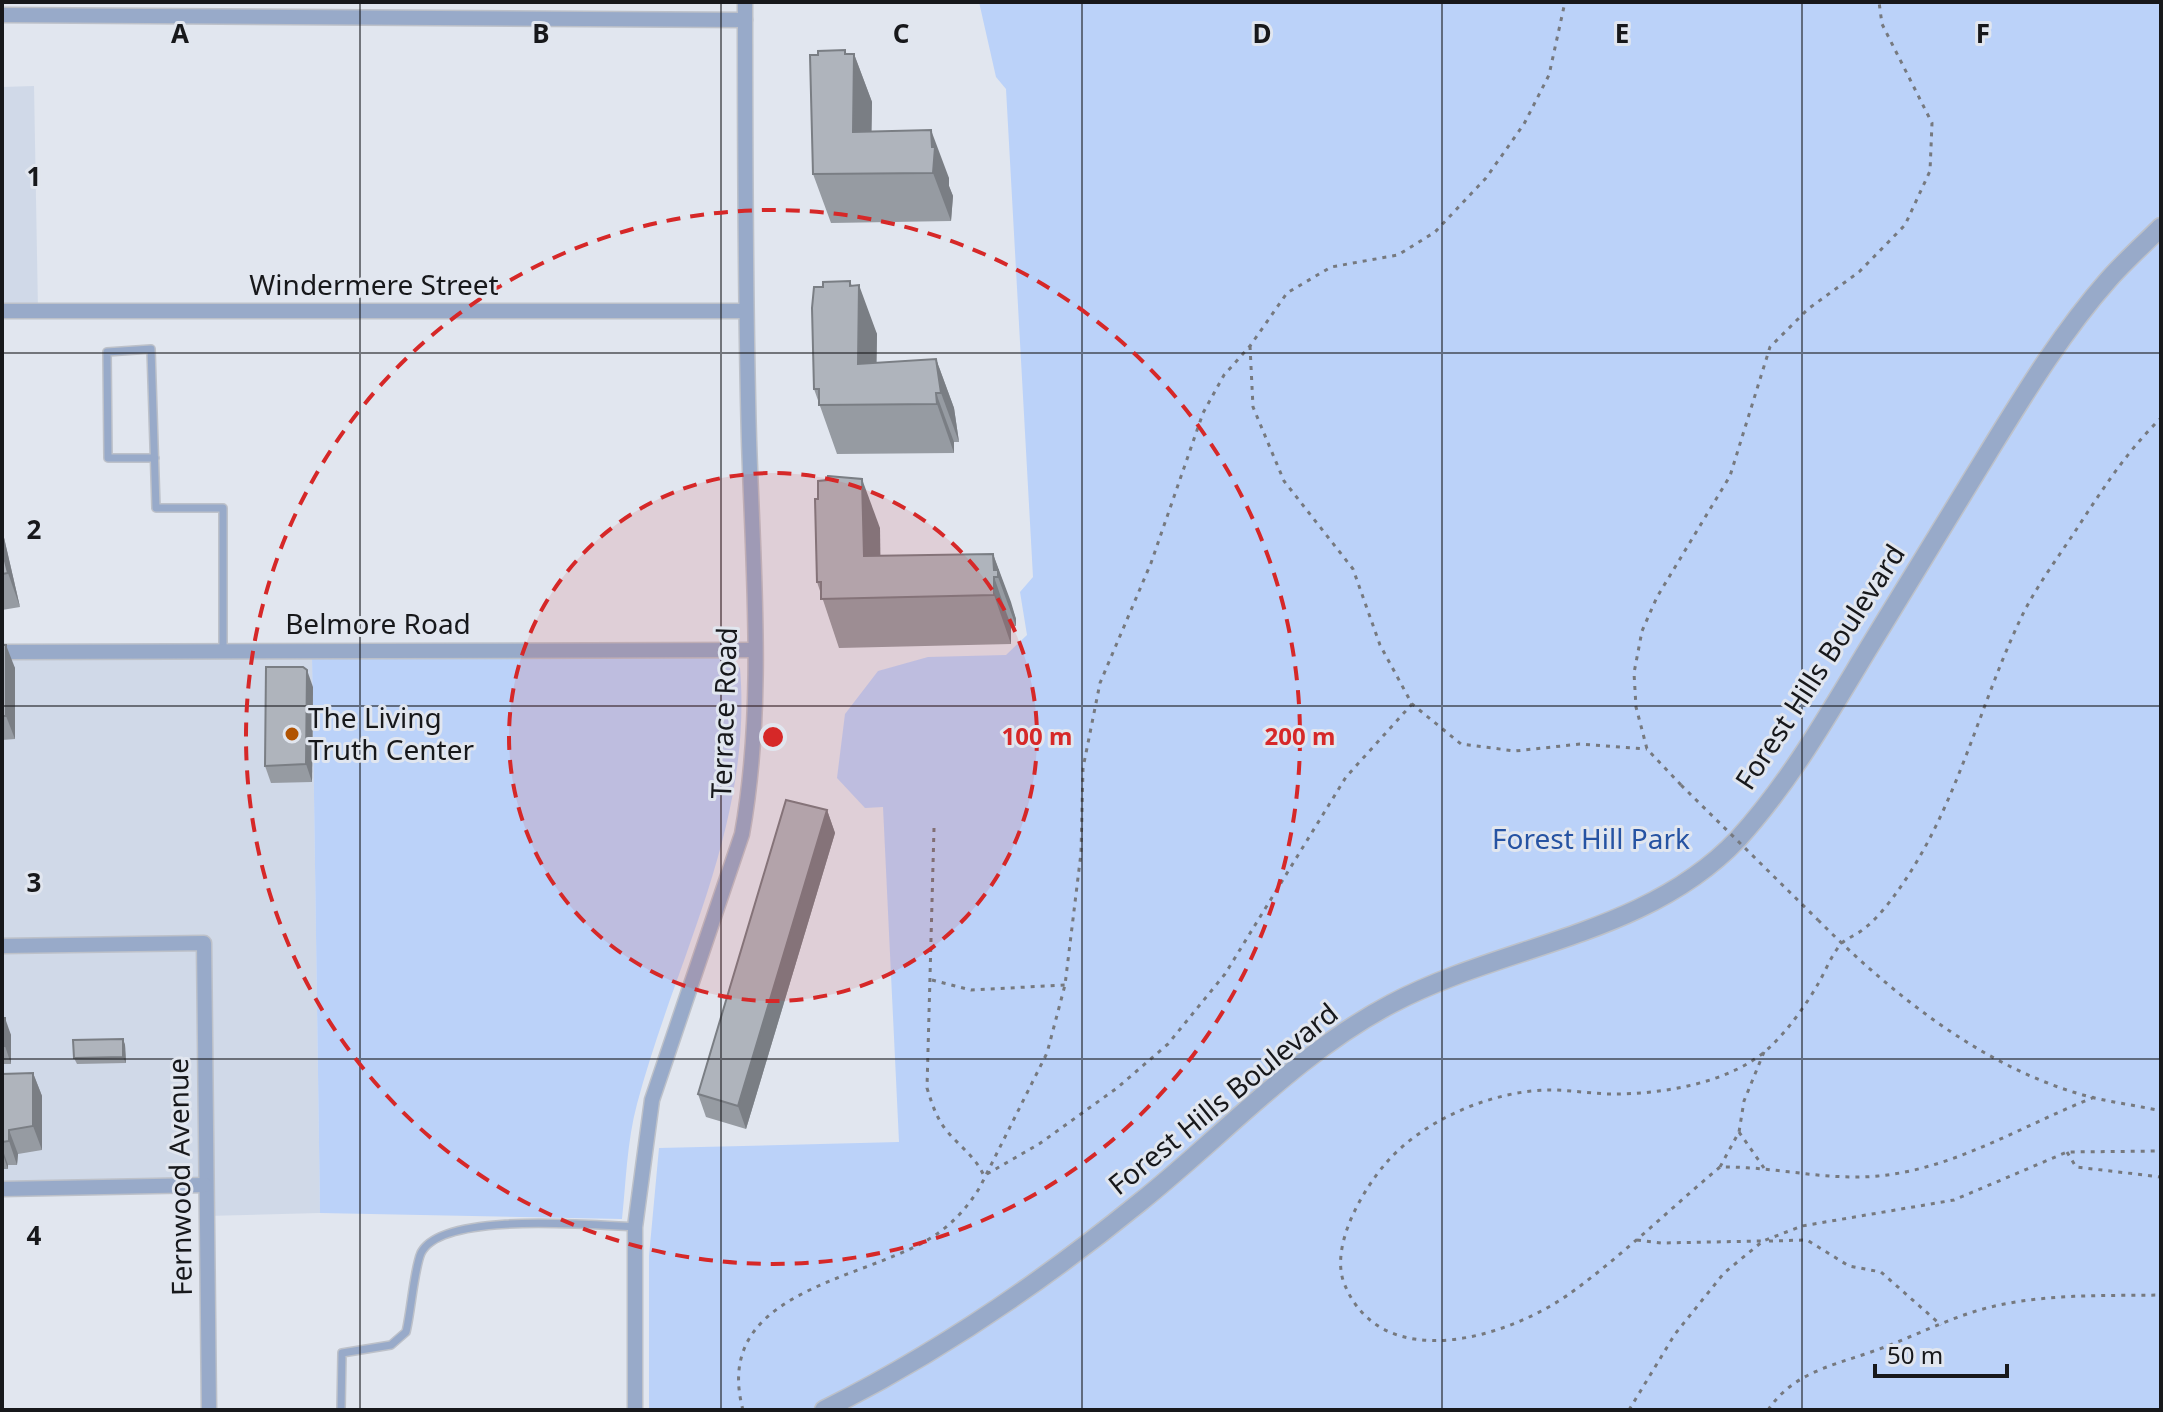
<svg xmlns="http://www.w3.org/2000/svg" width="2163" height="1412" viewBox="0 0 2163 1412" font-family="'Noto Sans',sans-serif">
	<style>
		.built { fill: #d0d9e8 }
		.green { fill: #bbd2f9 }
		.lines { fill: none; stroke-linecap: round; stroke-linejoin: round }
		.service-casing { stroke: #bdc1c9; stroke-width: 10 }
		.minor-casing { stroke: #bdc1c9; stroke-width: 17 }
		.tertiary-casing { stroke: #bdc1c9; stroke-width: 21 }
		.path { stroke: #76797f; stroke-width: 3; stroke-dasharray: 4 6; stroke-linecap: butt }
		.service { stroke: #98aac9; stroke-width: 7 }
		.minor { stroke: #98aac9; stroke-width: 14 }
		.tertiary { stroke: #98aac9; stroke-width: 18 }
		.path-bridge { stroke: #76797f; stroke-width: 3; stroke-dasharray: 4 6; stroke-linecap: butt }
		.wall { fill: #969ba2 }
		.shaded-wall { fill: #7a7e84 }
		.building { fill: #afb4bc; stroke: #7a7e84; stroke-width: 2 }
		.grid { fill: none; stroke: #17181b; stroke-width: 2; stroke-opacity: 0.55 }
		.ring { fill: none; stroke: #d62828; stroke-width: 4; stroke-dasharray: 14 10 }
		.poi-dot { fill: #b15301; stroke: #e1e6ef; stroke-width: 3 }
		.labels { text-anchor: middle; stroke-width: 6; stroke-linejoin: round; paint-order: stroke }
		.street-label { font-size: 28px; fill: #17181b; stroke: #e1e6ef }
		.poi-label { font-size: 28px; fill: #17181b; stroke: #e1e6ef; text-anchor: start }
		.park-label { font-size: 28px; fill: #2653a3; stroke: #e1e6ef }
		.grid-label { font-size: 26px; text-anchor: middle; font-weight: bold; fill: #17181b; stroke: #e1e6ef; stroke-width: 6; stroke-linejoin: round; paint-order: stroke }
		.centre { fill: #d62828; stroke: #e1e6ef; stroke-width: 4 }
		.ring-label { font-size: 24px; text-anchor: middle; font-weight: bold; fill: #d62828; stroke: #e1e6ef; stroke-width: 6; stroke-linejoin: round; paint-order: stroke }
	</style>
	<rect width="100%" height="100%" fill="#e1e6ef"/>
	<!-- built -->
	<g class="built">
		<polygon points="34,86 38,311 2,311 2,87"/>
		<polygon points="2,652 312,657 320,1213 205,1216 205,1186 2,1189"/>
	</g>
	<!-- green -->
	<g class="green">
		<polygon points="979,2 2161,2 2161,1410 649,1410 649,1256 659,1148 899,1142 883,807 865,808 837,778 845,714 878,671 928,657 1006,655 1027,635 1020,592 1033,577 1006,89 996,77"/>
		<path d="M725 655 740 668C753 826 676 957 637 1104 627 1141 626 1182 622 1219L320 1213 312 657Z"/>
	</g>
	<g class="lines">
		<!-- service casing -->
		<g class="service-casing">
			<g id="service">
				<polyline points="155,458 108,458 107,352 151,349 156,508 223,508 223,651"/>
				<path d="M341 1410 342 1353 391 1345 406 1332C411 1312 414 1269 421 1253 441 1211 592 1225 635 1227"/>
			</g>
		</g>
		<!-- minor casing -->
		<g class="minor-casing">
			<g id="minor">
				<polyline points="2,15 745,20"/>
				<polyline points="2,311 745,311"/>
				<polyline points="2,652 755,650"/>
				<polyline points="2,946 204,943 209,1410"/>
				<polyline points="2,1189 205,1185"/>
				<path d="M635 1410V1227L652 1100 742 834C765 706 753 570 749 440 745 294 745 148 745 2"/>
			</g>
		</g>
		<!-- tertiary casing -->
		<g class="tertiary-casing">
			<path id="tertiary" d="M824 1410C936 1354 1042 1282 1139 1203 1222 1137 1296 1054 1391 1004 1504 944 1646 936 1738 839 1790 782 1828 715 1868 649 1908 584 1948 518 1988 453 2025 393 2062 332 2109 279 2125 261 2144 244 2161 227"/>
		</g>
		<!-- path -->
		<g class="path">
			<polyline points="1250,346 1253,407 1284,481 1353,569 1380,645 1412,704 1461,744 1515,751 1580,744 1647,749"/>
			<polyline points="1681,785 1647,749 1636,707 1634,673 1642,631 1657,597 1730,476 1770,347 1808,309 1859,272 1905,225 1930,171 1932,123 1882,24 1879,2"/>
			<path d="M934 828 927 1088C932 1104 936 1117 946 1130 959 1146 976 1157 984 1176"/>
			<path d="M1818 920C1892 994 1981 1066 2083 1095 2108 1102 2135 1105 2161 1111"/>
			<polyline points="932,980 971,990 1065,985"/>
			<path d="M1764 1052 1744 1101 1739 1132 1720 1167C1773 1166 1825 1181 1878 1176 1955 1169 2025 1124 2095 1097"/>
			<polyline points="1739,1132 1764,1168"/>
			<polyline points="2067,1152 2076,1167 2161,1177"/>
			<path d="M1720 1167C1671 1208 1624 1254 1572 1292 1509 1338 1381 1377 1344 1283 1330 1246 1362 1191 1386 1163 1424 1119 1494 1090 1551 1090 1572 1090 1592 1094 1613 1094 1663 1094 1732 1083 1770 1047 1788 1030 1806 1005 1818 984 1825 972 1831 956 1840 945 1845 939 1854 936 1861 931 1875 921 1887 906 1897 892 1956 810 1978 709 2020 620 2035 588 2057 559 2076 530 2102 490 2127 451 2161 418"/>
			<polyline points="987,1174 1039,1144 1117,1088 1168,1044 1225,974 1346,777 1412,704"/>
			<polyline points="1637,1240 1661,1243 1761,1241"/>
			<polyline points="1769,1241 1807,1240 1849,1266 1881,1272 1941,1325"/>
			<path d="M743 1410C712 1295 851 1282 924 1242 949 1228 966 1210 980 1187L1047 1053 1065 985 1081 853 1083 768 1100 683 1151 563 1203 413 1224 375 1250 346 1287 293 1331 267 1398 255 1435 232 1486 178 1524 124 1549 75 1565 2"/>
			<polyline points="1629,1410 1675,1334 1724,1273 1763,1241 1802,1226 1954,1200 2067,1152 2161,1151"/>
			<path d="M1768 1410C1793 1373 1831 1366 1871 1352 1906 1340 1938 1323 1973 1312 2032 1293 2100 1296 2161 1295"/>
		</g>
		<!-- service -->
		<use href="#service" class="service"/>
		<!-- minor -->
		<use href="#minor" class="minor"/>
		<!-- tertiary -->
		<use href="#tertiary" class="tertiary"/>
		<!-- path-bridge -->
		<polyline class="path-bridge" points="1681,785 1818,920"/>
	</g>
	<!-- wall -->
	<g class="wall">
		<polygon points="845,50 846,54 854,54 872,102 871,132 949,178 949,186 953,196 951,221 831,223 813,174 818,55"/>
		<polygon points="851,286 877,334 876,363 936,359 954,408 959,442 954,442 954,453 837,454 814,389"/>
		<polygon points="880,528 880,556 993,554 1016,619 1016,626 1011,626 1011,644 839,648 817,582"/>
		<polygon points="2,529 20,607 2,610"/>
		<polygon points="2,645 15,668 15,739 2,740"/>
		<polygon points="313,687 312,782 271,783 265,766"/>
		<polygon points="827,810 835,833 746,1129 706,1117 698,1094"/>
		<polygon points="2,1018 11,1035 11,1064 2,1064"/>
		<polygon points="123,1039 125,1045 126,1063 77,1064 74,1058"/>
		<polygon points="33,1073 42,1096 42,1150 18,1154 17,1165 8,1165 8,1169 2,1169 2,1074"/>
	</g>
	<!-- shaded-wall -->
	<g class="shaded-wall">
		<polygon points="845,50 854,74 854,54 872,102 871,173 853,132"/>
		<polygon points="931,130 949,178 949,186 953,196 951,221 933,173"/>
		<polygon points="850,281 859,305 859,285 877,334 876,405 858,364"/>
		<polygon points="936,359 954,408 959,442 941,393"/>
		<polygon points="936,393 954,442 954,453 937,404"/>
		<polygon points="862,479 880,528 881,598 864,556"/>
		<polygon points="2,529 20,607 8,573 2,549"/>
		<polygon points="993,554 1011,602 1016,619 1016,626 998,577 994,570"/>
		<polygon points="994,577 1011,626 1011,644 994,595"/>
		<polygon points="6,645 15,668 15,739 6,716"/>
		<polygon points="307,670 313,687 312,782 306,764"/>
		<polygon points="827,810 835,833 746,1129 738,1106"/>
		<polygon points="5,1018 11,1035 11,1064 5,1046"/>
		<polygon points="123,1039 125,1045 126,1063 123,1057"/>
		<polygon points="33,1073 42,1096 42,1150 33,1126"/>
		<polygon points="9,1130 18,1154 17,1165 9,1141"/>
		<polygon points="2,1148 8,1165 8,1169 2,1152"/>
	</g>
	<!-- building -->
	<g class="building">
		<polygon points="845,50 845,54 854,54 853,132 931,130 932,147 935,147 933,173 813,174 810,55 818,55 818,51"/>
		<polygon points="850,281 850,286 859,285 858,364 936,359 941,393 936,393 937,404 819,405 819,389 814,389 812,308 814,287 823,287 823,282"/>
		<polygon points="828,476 862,479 864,556 993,554 994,570 998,570 998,577 994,577 994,595 821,599 821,582 817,582 815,499 818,499 818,481 828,480"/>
		<polygon points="2,549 8,573 2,574"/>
		<rect x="2" y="645" width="4" height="71"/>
		<polygon points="266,667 303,667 307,670 306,764 265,766"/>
		<polygon points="786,800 827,810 738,1106 698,1094"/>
		<rect x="2" y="1018" width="3" height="28"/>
		<polygon points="123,1039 123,1057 74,1058 73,1040"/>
		<polygon points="33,1073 33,1126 9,1130 9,1141 2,1142 2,1074"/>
	</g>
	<!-- grid -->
	<path class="grid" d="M360 2V1410M721 2V1410M1082 2V1410M1442 2V1410M1802 2V1410M2 353H2161M2 706H2161M2 1059H2161"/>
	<!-- distance rings -->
	<circle cx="773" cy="737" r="264" fill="#d62828" fill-opacity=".12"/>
	<g class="ring">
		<circle cx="773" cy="737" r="264"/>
		<circle cx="773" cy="737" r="527"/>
	</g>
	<!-- markers -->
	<circle class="poi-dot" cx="292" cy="734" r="8"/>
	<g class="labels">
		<!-- street labels -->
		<g class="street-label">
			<text x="374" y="295">Windermere Street</text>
			<text x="378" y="634">Belmore Road</text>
			<text transform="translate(1820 667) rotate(-57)" y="10">Forest Hills Boulevard</text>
			<text transform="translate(724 713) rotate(-88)" y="10">Terrace Road</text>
			<text transform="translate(1223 1099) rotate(-39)" y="10">Forest Hills Boulevard</text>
			<text transform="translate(180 1177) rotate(-91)" y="10">Fernwood Avenue</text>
		</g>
		<!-- poi labels -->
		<g class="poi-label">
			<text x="308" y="728">The Living<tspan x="308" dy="32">Truth Center</tspan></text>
		</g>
		<!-- park labels -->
		<g class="park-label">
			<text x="1591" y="849">Forest Hill Park</text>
		</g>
	</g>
	<g class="grid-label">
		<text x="180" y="43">A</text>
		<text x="541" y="43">B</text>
		<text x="901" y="43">C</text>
		<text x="1262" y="43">D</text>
		<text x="1622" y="43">E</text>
		<text x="1983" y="43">F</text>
		<text x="34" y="186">1</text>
		<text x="34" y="539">2</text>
		<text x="34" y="892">3</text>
		<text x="34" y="1245">4</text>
	</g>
	<circle cx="773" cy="737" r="12" class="centre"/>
	<g class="ring-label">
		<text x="1037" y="745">100 m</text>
		<text x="1300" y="745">200 m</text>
	</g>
	<!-- border -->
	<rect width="2163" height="1412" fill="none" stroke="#17181b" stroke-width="8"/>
	<!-- scale -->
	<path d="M1875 1364v12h132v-12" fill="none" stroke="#17181b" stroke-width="4"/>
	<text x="1887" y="1364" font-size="24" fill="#17181b" stroke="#e1e6ef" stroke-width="6" paint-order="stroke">50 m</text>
</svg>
